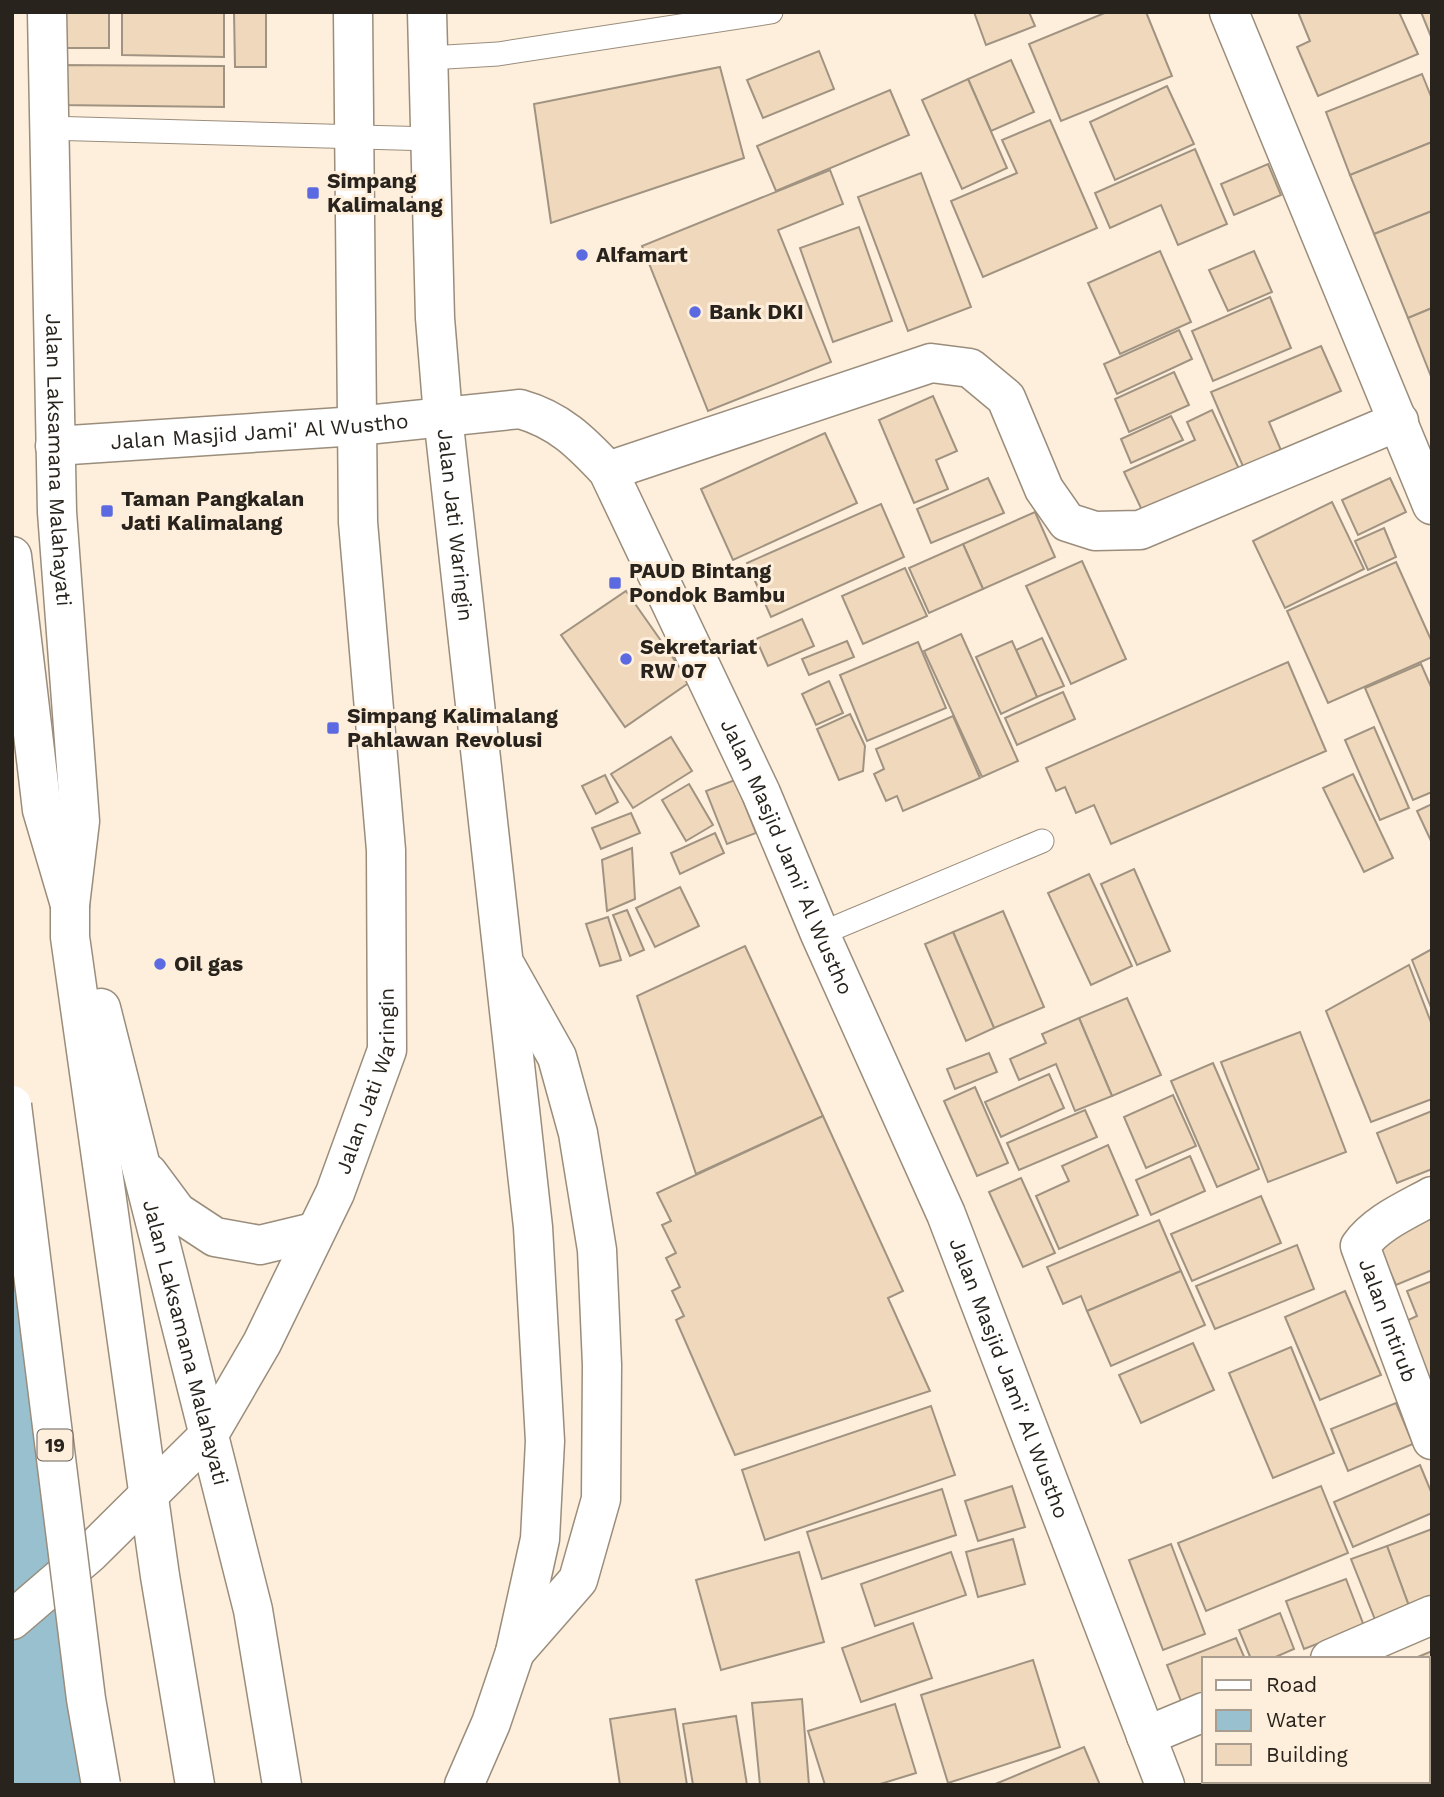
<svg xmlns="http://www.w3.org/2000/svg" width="1444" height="1797" viewBox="0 0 1444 1797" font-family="'Work Sans',sans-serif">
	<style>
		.water { fill: #99c0ce }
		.building { fill: #efd8bb; stroke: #a09381; stroke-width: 2 }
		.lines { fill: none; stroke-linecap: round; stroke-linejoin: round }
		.lane-casing { stroke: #9a8d7c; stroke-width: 25 }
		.street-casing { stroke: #9a8d7c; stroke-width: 41 }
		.secondary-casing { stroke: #9a8d7c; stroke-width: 41 }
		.primary-casing { stroke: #9a8d7c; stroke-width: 41 }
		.highway-casing { stroke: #9a8d7c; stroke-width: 41 }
		.lane { stroke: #fff; stroke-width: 23 }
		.street { stroke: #fff; stroke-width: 38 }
		.secondary { stroke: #fff; stroke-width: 38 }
		.primary { stroke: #fff; stroke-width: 38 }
		.highway { stroke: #fff; stroke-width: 38 }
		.highway-bridge-casing { stroke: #9a8d7c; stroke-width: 41; stroke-linecap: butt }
		.highway-bridge { stroke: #fff; stroke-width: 38 }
		.poi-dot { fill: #5c6ae1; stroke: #feefdc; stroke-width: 2.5 }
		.labels { text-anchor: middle; stroke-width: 6; stroke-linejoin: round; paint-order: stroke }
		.shield { fill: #feefdc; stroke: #686056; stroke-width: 2 }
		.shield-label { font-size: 19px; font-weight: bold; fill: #28231c }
		.poi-label { font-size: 21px; font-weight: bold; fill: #28231c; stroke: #feefdc; text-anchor: start }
		.street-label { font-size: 21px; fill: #28231c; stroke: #feefdc }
	</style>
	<rect width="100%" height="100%" fill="#feefdc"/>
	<!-- water -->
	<polygon class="water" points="12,1105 101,1785 12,1785"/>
	<!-- building -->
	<g class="building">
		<rect x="50" y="12" width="59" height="36"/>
		<polygon points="122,12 224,12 224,57 122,55"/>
		<polygon points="234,12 266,12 266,67 235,67"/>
		<polygon points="974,12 1029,12 1035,26 986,45"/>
		<polygon points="1107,12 1146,12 1172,76 1061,121 1029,44"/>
		<polygon points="1298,12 1399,12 1418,54 1318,96 1297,47 1310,41"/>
		<polygon points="1421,12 1432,12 1432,39"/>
		<polygon points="819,51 834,89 763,118 747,80"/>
		<polygon points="1011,60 1034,112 991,131 968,79"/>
		<polygon points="58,65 224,66 224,107 58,105"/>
		<polygon points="720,67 744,158 551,223 534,104"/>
		<polygon points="1422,74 1432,99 1432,142 1350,175 1326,112"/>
		<polygon points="968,79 1007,168 962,189 922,100"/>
		<polygon points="1167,86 1194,144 1115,180 1090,122"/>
		<polygon points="890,90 909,135 776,191 757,146"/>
		<polygon points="1050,120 1097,228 983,277 951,201 1017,173 1002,140"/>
		<polygon points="1432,142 1432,211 1374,234 1350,175"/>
		<polygon points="1195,149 1227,224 1178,245 1161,205 1110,228 1095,193"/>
		<polygon points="1268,164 1281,195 1234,215 1221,184"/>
		<polygon points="830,170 843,204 778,230 831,362 708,411 642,246"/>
		<polygon points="921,173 971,307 908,331 858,197"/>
		<polygon points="1432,211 1432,308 1408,318 1374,234"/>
		<polygon points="859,227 892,321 833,342 800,248"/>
		<polygon points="1160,251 1191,322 1120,354 1088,283"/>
		<polygon points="1254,251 1272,292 1228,311 1209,270"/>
		<polygon points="1270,297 1291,348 1213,381 1192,331"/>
		<polygon points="1432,308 1432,379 1408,318"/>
		<polygon points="1179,330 1192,359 1117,394 1104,364"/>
		<polygon points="1321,346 1341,391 1269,422 1283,455 1245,471 1211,392"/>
		<polygon points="1174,372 1189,405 1129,432 1115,399"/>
		<polygon points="933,396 957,451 936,460 948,489 914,503 879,420"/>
		<polygon points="1212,410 1244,480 1148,523 1124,472 1195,440 1187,422"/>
		<polygon points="1171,416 1183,440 1131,463 1121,439"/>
		<polygon points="825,433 857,503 733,560 701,489"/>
		<polygon points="988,478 1004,513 931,543 917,509"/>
		<polygon points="1390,478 1406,512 1358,535 1342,500"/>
		<polygon points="1332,502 1364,569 1285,608 1253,541"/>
		<polygon points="881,504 904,557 771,617 747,563"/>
		<polygon points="1035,512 1055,557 983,589 963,544"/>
		<polygon points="1384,528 1396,557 1368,570 1355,541"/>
		<polygon points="963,544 983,589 929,613 909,568"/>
		<polygon points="1082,561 1126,659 1071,684 1026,586"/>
		<polygon points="1396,562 1432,642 1432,657 1328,703 1287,611"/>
		<polygon points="905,568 927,616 863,644 842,596"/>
		<polygon points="626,591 690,682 625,727 561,635"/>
		<polygon points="802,619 814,646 768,666 756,639"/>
		<polygon points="961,634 1018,761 982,777 924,651"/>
		<polygon points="1042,638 1064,686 1037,697 1016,650"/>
		<polygon points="847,641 854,657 809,675 802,659"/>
		<polygon points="1012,641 1037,697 1001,714 976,657"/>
		<polygon points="918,642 946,708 867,741 840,675"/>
		<polygon points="1288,662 1326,751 1111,844 1094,805 1076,813 1065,787 1056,791 1046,768"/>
		<polygon points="1421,664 1432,689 1432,792 1413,800 1365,688"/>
		<polygon points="829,681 843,713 816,725 802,694"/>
		<polygon points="1063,692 1075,719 1017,745 1005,718"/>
		<polygon points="850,714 865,746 863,771 839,780 817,729"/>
		<polygon points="953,716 980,778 903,811 897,796 886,801 874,774 884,769 876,749"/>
		<polygon points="1374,727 1409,808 1380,820 1345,740"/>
		<polygon points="671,737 692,771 633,808 611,774"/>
		<polygon points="1353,774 1393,858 1364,872 1323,788"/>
		<polygon points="605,775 618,802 596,814 582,786"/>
		<polygon points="735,780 756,833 727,844 706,791"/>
		<polygon points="689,784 713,825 686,841 662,800"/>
		<polygon points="1432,804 1432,843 1417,811"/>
		<polygon points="631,813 640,833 601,849 592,828"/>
		<polygon points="715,833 724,853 680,874 671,853"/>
		<polygon points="632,848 635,899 607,911 602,860"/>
		<polygon points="1134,869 1170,951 1137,965 1101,884"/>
		<polygon points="1089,874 1132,966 1091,985 1048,893"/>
		<polygon points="680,887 699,926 655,947 636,908"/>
		<polygon points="627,910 644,950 630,956 613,915"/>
		<polygon points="1003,911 1044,1007 994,1028 953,932"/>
		<polygon points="608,917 621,960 600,966 586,924"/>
		<polygon points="953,932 994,1028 966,1041 925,944"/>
		<polygon points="745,946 823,1116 696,1174 637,996"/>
		<polygon points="1432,949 1432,1010 1412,960"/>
		<polygon points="1409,965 1432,1025 1432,1099 1371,1122 1326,1011"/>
		<polygon points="1127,998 1161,1075 1112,1096 1079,1018"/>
		<polygon points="1079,1018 1112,1096 1075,1111 1056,1064 1019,1080 1010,1059 1046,1043 1042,1034"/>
		<polygon points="1300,1032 1346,1152 1268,1182 1221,1062"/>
		<polygon points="989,1053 997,1072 955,1089 947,1069"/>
		<polygon points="1213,1063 1259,1169 1217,1187 1171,1081"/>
		<polygon points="1049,1074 1064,1108 1001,1137 985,1102"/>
		<polygon points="975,1087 1008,1163 977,1176 944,1101"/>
		<polygon points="1173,1095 1196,1146 1146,1168 1124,1117"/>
		<polygon points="1085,1110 1097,1137 1019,1170 1007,1143"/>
		<polygon points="1432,1111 1432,1169 1397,1183 1377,1133"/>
		<polygon points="823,1116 903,1291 888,1298 930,1391 735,1455 676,1320 684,1316 672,1291 680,1287 666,1258 676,1253 662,1225 671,1221 657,1193"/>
		<polygon points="1108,1145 1138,1215 1059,1249 1036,1196 1069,1181 1062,1166"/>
		<polygon points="1190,1156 1205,1191 1151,1215 1136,1180"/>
		<polygon points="1021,1178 1055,1253 1023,1267 989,1192"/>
		<polygon points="1261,1196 1281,1243 1192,1281 1171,1234"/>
		<polygon points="1432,1215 1432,1270 1396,1285 1376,1240"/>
		<polygon points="1159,1220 1181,1271 1087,1311 1081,1296 1063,1304 1047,1267"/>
		<polygon points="1297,1245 1314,1289 1215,1329 1196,1286"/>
		<polygon points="1181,1271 1205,1325 1111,1366 1087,1311"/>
		<polygon points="1432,1281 1432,1387 1404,1322 1417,1316 1407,1291"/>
		<polygon points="1345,1291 1381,1375 1320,1400 1285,1317"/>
		<polygon points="1193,1343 1214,1390 1141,1423 1119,1375"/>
		<polygon points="1291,1347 1334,1453 1273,1478 1229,1373"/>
		<polygon points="1396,1403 1413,1444 1348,1471 1331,1429"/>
		<polygon points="931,1406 955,1475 765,1540 742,1470"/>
		<polygon points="1420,1465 1432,1494 1432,1513 1353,1547 1334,1502"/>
		<polygon points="1012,1486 1025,1527 978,1541 965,1501"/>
		<polygon points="1321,1486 1348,1553 1206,1611 1178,1543"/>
		<polygon points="942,1489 956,1535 822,1579 807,1532"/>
		<polygon points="1432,1529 1432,1601 1410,1609 1387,1546"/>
		<polygon points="1013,1539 1025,1584 978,1597 966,1552"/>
		<polygon points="1171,1544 1205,1634 1163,1650 1129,1560"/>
		<polygon points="1387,1546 1410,1609 1376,1622 1351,1559"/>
		<polygon points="799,1552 824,1642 721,1670 696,1580"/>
		<polygon points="951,1552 966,1595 875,1626 861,1584"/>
		<polygon points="1346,1579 1364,1626 1304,1649 1286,1601"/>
		<polygon points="1280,1613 1294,1649 1271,1659 1251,1659 1239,1630"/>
		<polygon points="913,1623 932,1678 861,1702 842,1648"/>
		<polygon points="1236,1638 1245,1659 1204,1659 1204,1692 1181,1701 1167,1665"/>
		<polygon points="1432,1651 1432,1715 1428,1716 1428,1659 1413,1659"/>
		<polygon points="1033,1660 1060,1747 948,1783 921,1695"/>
		<polygon points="802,1699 809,1785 760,1785 752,1703"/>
		<polygon points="895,1704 916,1773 877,1785 825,1785 808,1731"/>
		<polygon points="675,1709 687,1785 620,1785 610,1719"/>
		<polygon points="736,1716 747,1785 693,1785 683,1724"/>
		<polygon points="1084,1747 1100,1785 993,1785"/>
		<polygon points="1307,1781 1402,1781 1404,1785 1299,1785"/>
	</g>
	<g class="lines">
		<!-- lane casing -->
		<g class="lane-casing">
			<g id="lane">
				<polyline points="429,58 498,54 771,12"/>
				<polyline points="47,128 432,139"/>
				<polyline points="820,934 1042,841"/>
			</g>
		</g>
		<!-- street casing -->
		<g class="street-casing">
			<g id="street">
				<polyline points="1229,12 1432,505"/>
				<polyline points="608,471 931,363 970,368 1006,398 1044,489 1067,522 1095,531 1140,530 1399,421"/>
				<polyline points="507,968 557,1057 578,1133 597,1250 602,1365 601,1499 578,1580 515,1652"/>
				<path id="s1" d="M1432 1196C1407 1210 1376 1223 1360 1246L1432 1440"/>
				<polyline points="1330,1659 1432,1615"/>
				<polyline points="1146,1736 1204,1712"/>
			</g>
		</g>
		<!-- secondary casing -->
		<g class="secondary-casing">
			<g id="secondary">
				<path id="s2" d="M427 12 435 318 443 416 533 1227 545 1441 540 1539 515 1652 491 1723 464 1785"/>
				<path id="s3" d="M55 446 357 426 520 409C559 420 581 442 608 471L761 793 820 934 946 1214 1165 1785"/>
				<path id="s4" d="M208 1436 262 1343 335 1193 387 1050 386 850 358 522 353 12"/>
			</g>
		</g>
		<!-- primary casing -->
		<g class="primary-casing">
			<g id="primary">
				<path id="s5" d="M47 12 57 512 80 821 70 905V937L160 1576 195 1785"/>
				<path id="s6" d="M101 1008 253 1610 282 1785"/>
				<polyline points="148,1173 177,1212 215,1237 260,1245 314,1232"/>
				<polyline points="12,1620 90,1553 208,1436"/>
			</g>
		</g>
		<!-- highway casing -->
		<g class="highway-casing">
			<polyline id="highway" points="12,556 42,810 70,905"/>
		</g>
		<!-- lane -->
		<use href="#lane" class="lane"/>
		<!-- street -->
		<use href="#street" class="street"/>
		<!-- secondary -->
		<use href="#secondary" class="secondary"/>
		<!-- primary -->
		<use href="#primary" class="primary"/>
		<!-- highway -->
		<use href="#highway" class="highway"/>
		<!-- highway-bridge casing -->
		<g class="highway-bridge-casing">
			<polyline id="highway-bridge" points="12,1105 86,1699 101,1785"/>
		</g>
		<!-- highway-bridge -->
		<use href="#highway-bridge" class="highway-bridge"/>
	</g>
	<!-- markers -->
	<g class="poi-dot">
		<rect x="306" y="186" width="14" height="14" rx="3.5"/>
		<circle cx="582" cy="255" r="7"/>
		<circle cx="695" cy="312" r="7"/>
		<rect x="100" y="504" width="14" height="14" rx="3.5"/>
		<rect x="608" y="576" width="14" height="14" rx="3.5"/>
		<circle cx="626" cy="659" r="7"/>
		<rect x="326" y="721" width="14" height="14" rx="3.5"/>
		<circle cx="160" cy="964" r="7"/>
	</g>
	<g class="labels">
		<!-- shield labels -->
		<rect class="shield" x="37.5" y="1429.5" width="35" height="31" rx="5"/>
		<g class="shield-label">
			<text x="55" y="1452">19</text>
		</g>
		<!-- poi labels -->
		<g class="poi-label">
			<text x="327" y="188">Simpang<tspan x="327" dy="24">Kalimalang</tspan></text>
			<text x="596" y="262">Alfamart</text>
			<text x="709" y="319">Bank DKI</text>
			<text x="121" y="506">Taman Pangkalan<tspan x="121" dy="24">Jati Kalimalang</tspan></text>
			<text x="629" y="578">PAUD Bintang<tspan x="629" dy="24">Pondok Bambu</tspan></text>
			<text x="640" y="654">Sekretariat<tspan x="640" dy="24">RW 07</tspan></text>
			<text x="347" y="723">Simpang Kalimalang<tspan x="347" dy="24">Pahlawan Revolusi</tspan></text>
			<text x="174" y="971">Oil gas</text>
		</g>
		<!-- street labels -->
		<g class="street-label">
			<text dy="7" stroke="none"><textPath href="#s3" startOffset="205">Jalan Masjid Jami' Al Wustho</textPath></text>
			<text dy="7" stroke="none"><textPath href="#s5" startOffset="448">Jalan Laksamana Malahayati</textPath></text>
			<text dy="7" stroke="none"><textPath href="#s2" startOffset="514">Jalan Jati Waringin</textPath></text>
			<text dy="7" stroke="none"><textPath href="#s3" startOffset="1001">Jalan Masjid Jami' Al Wustho</textPath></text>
			<text dy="7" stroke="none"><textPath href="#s4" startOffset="392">Jalan Jati Waringin</textPath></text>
			<text dy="7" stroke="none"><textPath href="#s1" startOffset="168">Jalan Intirub</textPath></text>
			<text dy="7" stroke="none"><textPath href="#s6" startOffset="345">Jalan Laksamana Malahayati</textPath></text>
			<text dy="7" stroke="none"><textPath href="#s3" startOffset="1568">Jalan Masjid Jami' Al Wustho</textPath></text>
		</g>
	</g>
	<!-- border -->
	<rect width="1444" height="1797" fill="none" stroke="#28231c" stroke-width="28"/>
	<!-- legend -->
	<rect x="1202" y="1657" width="228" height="126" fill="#feefdc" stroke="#a89d8f" stroke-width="2"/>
	<rect x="1216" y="1680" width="35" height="10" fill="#ffffff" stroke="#a89d8f" stroke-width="2"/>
	<text x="1266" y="1692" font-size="21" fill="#28231c">Road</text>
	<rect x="1216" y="1710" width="35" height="21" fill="#99c0ce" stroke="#a89d8f" stroke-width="2"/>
	<text x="1266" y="1727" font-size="21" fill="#28231c">Water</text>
	<rect x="1216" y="1744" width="35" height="21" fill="#efd8bb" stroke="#a89d8f" stroke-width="2"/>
	<text x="1266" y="1762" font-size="21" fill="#28231c">Building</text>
</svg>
